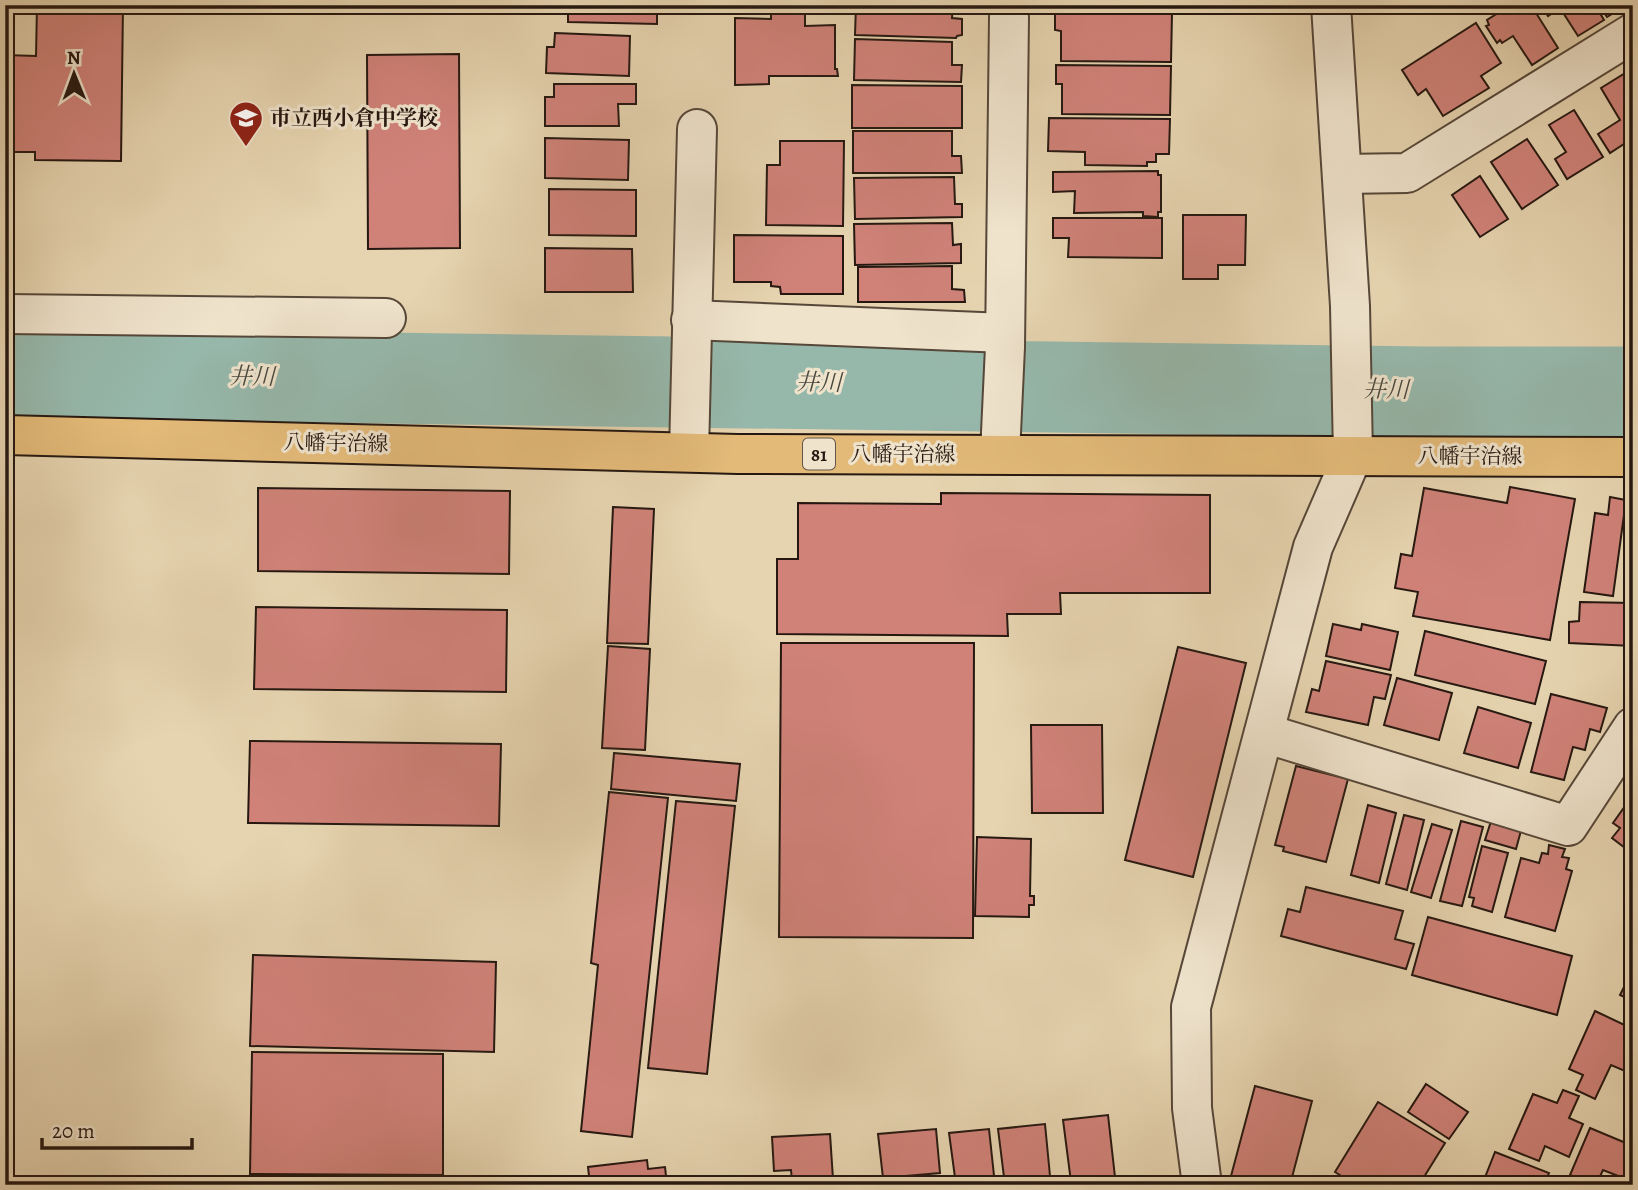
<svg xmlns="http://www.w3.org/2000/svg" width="1638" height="1190" viewBox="0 0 1638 1190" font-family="Alegreya,'Noto Serif JP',serif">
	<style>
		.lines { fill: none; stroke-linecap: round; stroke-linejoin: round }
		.river { stroke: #96b8ab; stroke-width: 91 }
		.building { fill: #d08279; stroke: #261811; stroke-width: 2 }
		.minor-casing { stroke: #564739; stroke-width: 42 }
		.major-casing { stroke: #261811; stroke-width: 42 }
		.minor { stroke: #efe3cc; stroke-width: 38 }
		.major { stroke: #e3ba78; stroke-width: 38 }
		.labels { text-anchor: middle; stroke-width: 6; stroke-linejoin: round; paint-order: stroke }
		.shield { fill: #efe3cc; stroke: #625549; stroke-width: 2 }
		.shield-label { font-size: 19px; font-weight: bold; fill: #261811 }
		.poi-label { font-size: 21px; font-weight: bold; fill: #261811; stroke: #efe3cc; text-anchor: start }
		.street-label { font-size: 21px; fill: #261811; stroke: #efe3cc }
		.water-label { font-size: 23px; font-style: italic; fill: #48483f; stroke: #efe3cc }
	</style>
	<rect width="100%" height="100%" fill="#e6d4b0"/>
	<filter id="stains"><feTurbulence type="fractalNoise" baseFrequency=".00286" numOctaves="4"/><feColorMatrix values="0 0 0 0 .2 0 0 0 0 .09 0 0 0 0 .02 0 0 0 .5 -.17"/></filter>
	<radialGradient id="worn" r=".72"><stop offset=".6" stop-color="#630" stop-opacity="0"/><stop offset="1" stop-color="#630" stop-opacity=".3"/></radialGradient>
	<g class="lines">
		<!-- river -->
		<polyline class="river" points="5,373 1428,392 1633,392"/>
	</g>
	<!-- building -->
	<g class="building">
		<polygon points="37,5 123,5 121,161 35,160 35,152 5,152 5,55 36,56"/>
		<polygon points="568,5 657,5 657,24 568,22"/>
		<polygon points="771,5 805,5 805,26 835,25 835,69 837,69 838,76 769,76 769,84 735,85 735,18 771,19"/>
		<polygon points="856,5 953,5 952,18 962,19 962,35 957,36 956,38 855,35"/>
		<polygon points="1055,5 1131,6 1131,12 1172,13 1171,62 1061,61 1061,31 1055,30"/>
		<polygon points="1511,5 1531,5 1558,48 1532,65 1513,36 1502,43 1500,40 1497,43 1486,26 1489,25 1487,20"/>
		<polygon points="1536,5 1595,5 1604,20 1578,36 1560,8 1548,16 1542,7 1538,9"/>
		<polygon points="1599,5 1627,5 1607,17"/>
		<polygon points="1476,23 1501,63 1481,76 1489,88 1443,116 1426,89 1418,95 1402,70"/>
		<polygon points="555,33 630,36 629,76 546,73 547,47 554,47"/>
		<polygon points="855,39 952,42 952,65 962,65 961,82 854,80"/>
		<polygon points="459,54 460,248 368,249 367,55"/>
		<polygon points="1056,65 1171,66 1170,115 1062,114 1062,84 1056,84"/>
		<polygon points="1627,72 1633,82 1633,138 1610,153 1598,134 1620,120 1601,88"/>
		<polygon points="554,84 636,84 636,104 618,104 619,126 545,126 545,97 554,97"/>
		<polygon points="852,85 962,86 962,128 852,128"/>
		<polygon points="1574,110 1603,157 1567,179 1555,159 1566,152 1549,125"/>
		<polygon points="1049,118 1170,119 1169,154 1156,154 1156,162 1147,162 1147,166 1085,165 1085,152 1048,151"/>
		<polygon points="853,131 952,131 952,156 961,156 962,173 853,173"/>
		<polygon points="545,138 629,140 628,180 545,178"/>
		<polygon points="1527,139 1558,185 1522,209 1491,162"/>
		<polygon points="780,141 844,141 843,226 766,225 767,165 780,165"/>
		<polygon points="1158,171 1158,175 1161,175 1161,212 1158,212 1158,217 1143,216 1143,212 1074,213 1075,191 1053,192 1053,172"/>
		<polygon points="1480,176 1508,219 1480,237 1452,195"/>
		<polygon points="954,177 955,204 962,204 962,217 855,219 854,178"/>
		<polygon points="549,189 636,190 636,236 549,235"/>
		<polygon points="1183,215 1246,215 1245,265 1218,265 1218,279 1183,279"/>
		<polygon points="1053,218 1162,218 1162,258 1068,257 1069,238 1053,238"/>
		<polygon points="952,223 953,245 961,244 961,263 855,265 854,224"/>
		<polygon points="734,235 843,236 843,294 781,294 780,287 771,286 771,282 734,282"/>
		<polygon points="545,248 632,249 633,292 545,292"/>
		<polygon points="952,266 952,289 964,290 965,302 858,302 858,267"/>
		<polygon points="1510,487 1575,499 1550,640 1413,616 1418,592 1395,588 1401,554 1412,556 1424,488 1507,503"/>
		<polygon points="258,488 510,491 509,574 258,571"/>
		<polygon points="941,493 1210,495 1210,593 1060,593 1061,614 1007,614 1008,636 777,634 777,559 798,559 798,503 941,504"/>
		<polygon points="1610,497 1626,500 1613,596 1584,592 1595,513 1608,515"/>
		<polygon points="613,507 654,509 648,644 607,643"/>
		<polygon points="1633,531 1633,591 1625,590"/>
		<polygon points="1580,602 1633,603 1633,646 1569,643 1569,622 1579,621"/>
		<polygon points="256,607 507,610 506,692 254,689"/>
		<polygon points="1333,624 1361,630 1362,624 1398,632 1390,670 1326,656"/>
		<polygon points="1425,631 1546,661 1535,704 1415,675"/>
		<polygon points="781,643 974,643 973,938 779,937"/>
		<polygon points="608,646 650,649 645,750 602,748"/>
		<polygon points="1178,647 1246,663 1193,877 1125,860"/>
		<polygon points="1326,661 1391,675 1385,699 1374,697 1368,725 1306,712 1312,689 1319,691"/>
		<polygon points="1397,678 1452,693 1439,740 1384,725"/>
		<polygon points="1551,694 1607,708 1600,732 1590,729 1585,750 1573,747 1564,780 1531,772"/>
		<polygon points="1478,707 1531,723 1518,768 1464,753"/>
		<polygon points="1031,725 1102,725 1103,813 1032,813"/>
		<polygon points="250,741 501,744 499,826 248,823"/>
		<polygon points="614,753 740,764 736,801 611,789"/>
		<polygon points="1296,766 1348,779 1326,862 1283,851 1284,847 1275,845"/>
		<polygon points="1633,789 1633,854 1612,838 1620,828 1613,823 1630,799 1627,797"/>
		<polygon points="609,792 668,798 632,1137 581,1131 598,965 591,963"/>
		<polygon points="676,801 735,806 707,1074 648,1068"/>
		<polygon points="1368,805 1396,813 1379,883 1351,875"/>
		<polygon points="1404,815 1424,820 1407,890 1386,884"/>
		<polygon points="1492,818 1522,827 1516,849 1485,840"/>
		<polygon points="1461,821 1483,827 1462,906 1440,901"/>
		<polygon points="1432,824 1452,830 1431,898 1411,892"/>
		<polygon points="977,837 1031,839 1030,896 1034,896 1034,905 1029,905 1029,917 975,916"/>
		<polygon points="1549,845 1565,849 1562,857 1569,858 1566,869 1572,871 1555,931 1505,917 1521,858 1539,863 1542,853 1548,854"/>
		<polygon points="1482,846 1508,853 1492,912 1472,906 1474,898 1469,897"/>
		<polygon points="1306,887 1403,911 1395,939 1414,944 1406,969 1281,936 1288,909 1300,912"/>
		<polygon points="1428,917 1572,956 1557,1015 1412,975"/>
		<polygon points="253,955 496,962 494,1052 250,1046"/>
		<polygon points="1633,969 1633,1001 1620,995"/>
		<polygon points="1595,1011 1633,1029 1633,1054 1625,1071 1611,1065 1595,1099 1576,1090 1583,1075 1569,1069"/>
		<polygon points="252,1052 443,1054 443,1175 250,1174"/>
		<polygon points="1426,1084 1468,1112 1449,1139 1408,1112"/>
		<polygon points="1255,1086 1312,1101 1290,1185 1263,1185 1231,1176"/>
		<polygon points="1563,1090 1579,1096 1569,1118 1583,1124 1569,1157 1545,1146 1539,1161 1509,1149 1533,1094 1557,1103"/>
		<polygon points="1378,1102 1445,1143 1419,1185 1356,1185 1335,1172"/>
		<polygon points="1108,1115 1115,1177 1071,1182 1063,1120"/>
		<polygon points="1045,1124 1050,1176 1032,1178 1033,1185 1005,1185 998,1129"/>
		<polygon points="1590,1128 1633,1146 1633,1185 1618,1185 1621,1177 1603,1170 1596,1185 1570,1175"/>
		<polygon points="936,1129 940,1173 883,1178 878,1134"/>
		<polygon points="989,1129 995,1185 956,1185 949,1133"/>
		<polygon points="830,1134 833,1179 792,1181 791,1170 774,1171 772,1137"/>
		<polygon points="1495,1152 1549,1173 1544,1185 1482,1185"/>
		<polygon points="647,1160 648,1169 665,1167 667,1185 566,1185 565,1179 589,1176 588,1167"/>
	</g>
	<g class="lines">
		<!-- minor casing -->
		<g class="minor-casing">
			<g id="minor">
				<polyline points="1342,174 1407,173 1633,33"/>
				<polyline points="5,314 386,318"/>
				<polyline points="691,320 1005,333"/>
				<polyline points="689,452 697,129"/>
				<polyline points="1000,454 1005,347 1009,17"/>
				<polyline points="1264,733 1568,826 1633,727"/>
				<polyline points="1202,1185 1192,1108 1191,1007 1313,547 1353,455 1350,306 1331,5"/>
			</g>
		</g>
		<!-- major casing -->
		<g class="major-casing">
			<polyline id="major" points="5,435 738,454 1633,457"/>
		</g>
		<!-- minor -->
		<use href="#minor" class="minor"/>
		<!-- major -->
		<use href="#major" class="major"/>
	</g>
	<!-- icons -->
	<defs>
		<g id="school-pin" transform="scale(1.75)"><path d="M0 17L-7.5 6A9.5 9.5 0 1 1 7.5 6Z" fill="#8f2418" stroke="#efe3cc"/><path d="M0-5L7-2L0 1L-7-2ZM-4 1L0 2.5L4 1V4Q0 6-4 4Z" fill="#fff"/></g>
	</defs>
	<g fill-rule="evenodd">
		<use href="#school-pin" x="246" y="118"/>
	</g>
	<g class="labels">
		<!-- shield labels -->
		<rect class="shield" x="803" y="438.5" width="32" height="31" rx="5"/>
		<g class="shield-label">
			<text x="819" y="461">81</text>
		</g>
		<!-- poi labels -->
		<g class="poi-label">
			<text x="270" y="125">市立西小倉中学校</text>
		</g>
		<!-- street labels -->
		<g class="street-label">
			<text transform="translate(336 443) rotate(1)" y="7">八幡宇治線</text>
			<text x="903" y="461">八幡宇治線</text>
			<text x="1470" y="463">八幡宇治線</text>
		</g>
		<!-- water labels -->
		<g class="water-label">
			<text transform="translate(252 376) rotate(1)" y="8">井川</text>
			<text transform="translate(819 382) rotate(1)" y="8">井川</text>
			<text transform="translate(1386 389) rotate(1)" y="8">井川</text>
		</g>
	</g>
	<!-- margin -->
	<rect width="1638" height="1190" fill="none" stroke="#e6d4b0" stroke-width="28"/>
	<rect x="7" y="7" width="1624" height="1176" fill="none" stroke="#261811" stroke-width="3.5"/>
	<rect x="14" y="14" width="1610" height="1162" fill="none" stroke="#261811" stroke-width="2"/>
	<!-- north arrow -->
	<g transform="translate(74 74) rotate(359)" stroke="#efe3cc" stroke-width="5" paint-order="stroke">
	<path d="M0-5L12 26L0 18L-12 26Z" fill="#261811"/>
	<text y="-10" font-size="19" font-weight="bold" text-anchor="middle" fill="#261811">N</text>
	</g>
	<!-- scale -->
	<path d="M42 1138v10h150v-10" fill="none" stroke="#261811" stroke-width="3.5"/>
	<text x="52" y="1138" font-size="21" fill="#261811" stroke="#efe3cc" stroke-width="5" paint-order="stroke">20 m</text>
	<rect width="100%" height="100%" filter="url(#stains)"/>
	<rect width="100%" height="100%" fill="url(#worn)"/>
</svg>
